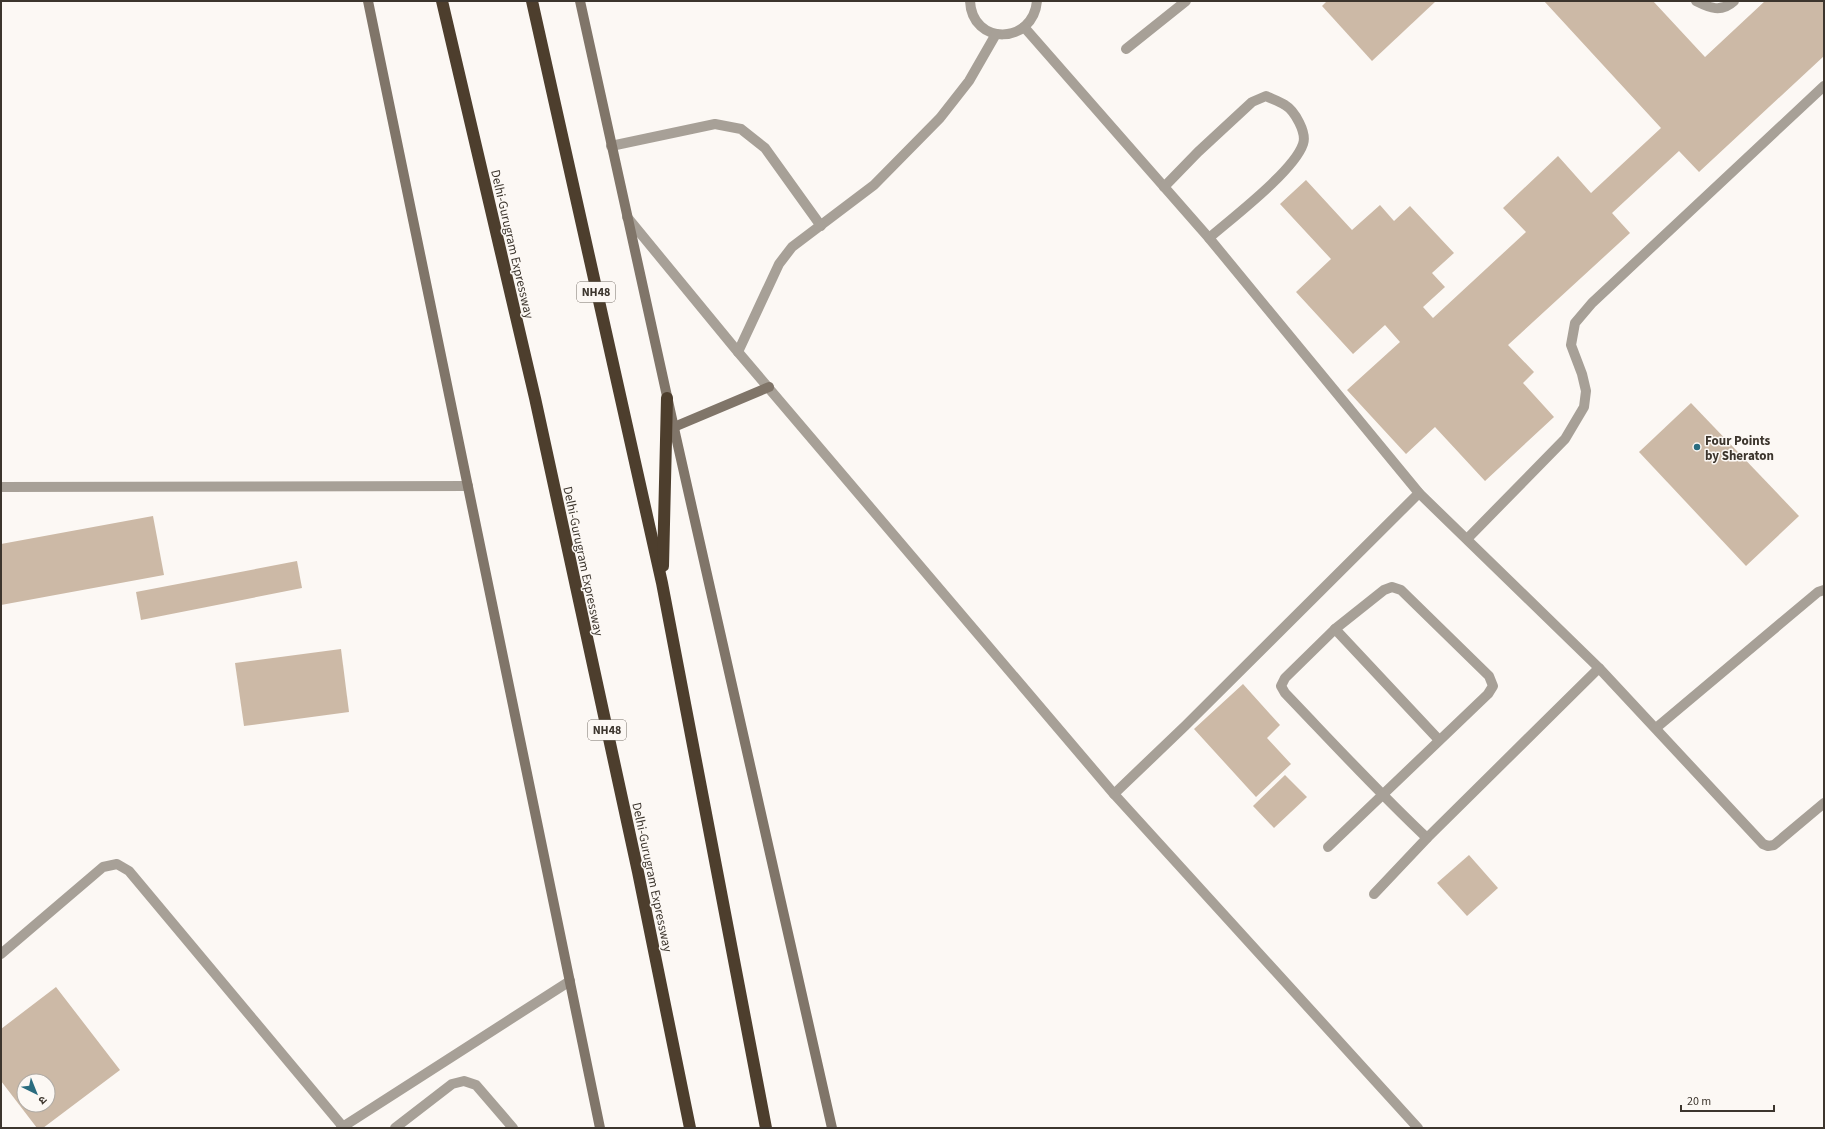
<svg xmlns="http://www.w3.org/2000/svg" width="1825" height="1129" viewBox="0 0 1825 1129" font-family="'Source Sans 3','Noto Sans Devanagari',sans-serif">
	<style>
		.building { fill: #ccb9a6; fill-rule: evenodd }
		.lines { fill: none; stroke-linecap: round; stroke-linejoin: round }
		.service { stroke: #a7a097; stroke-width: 10 }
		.tertiary { stroke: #a7a097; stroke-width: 10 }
		.secondary { stroke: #807569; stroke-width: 10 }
		.motorway { stroke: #4d3e2d; stroke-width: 12 }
		.poi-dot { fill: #2a6c7f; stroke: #fcf8f4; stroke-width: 1.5 }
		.labels { text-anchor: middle; stroke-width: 3; stroke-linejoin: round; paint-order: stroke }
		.shield { fill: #fcf8f4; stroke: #767069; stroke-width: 1 }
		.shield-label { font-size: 12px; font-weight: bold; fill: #3c352d }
		.street-label { font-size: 13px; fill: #3c352d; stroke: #fcf8f4 }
		.poi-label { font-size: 13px; font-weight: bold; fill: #3c352d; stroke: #fcf8f4; text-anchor: start }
	</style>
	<rect width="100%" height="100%" fill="#fcf8f4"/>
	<!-- building -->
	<g class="building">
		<polygon points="1327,1 1436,1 1372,61 1322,6"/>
		<polygon points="1544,1 1653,1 1705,57 1765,1 1824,1 1824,56 1699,172 1679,151 1612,213 1630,233 1508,345 1534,372 1523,383 1554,417 1485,481 1435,427 1406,454 1347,390 1400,342 1385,325 1353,354 1296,292 1331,259 1280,204 1306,180 1352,230 1380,205 1394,221 1410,206 1454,253 1432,273 1445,287 1423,307 1433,318 1526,232 1503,208 1558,156 1591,193 1661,128"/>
		<polygon points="1691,403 1799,516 1746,566 1639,452"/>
		<polygon points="153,516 164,575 1,605 1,544"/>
		<polygon points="297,561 302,588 141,620 136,592"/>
		<polygon points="341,649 349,712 244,726 235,663"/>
		<polygon points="1243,684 1280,725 1267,738 1291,764 1256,797 1194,729"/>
		<polygon points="1285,775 1307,797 1274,828 1253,806"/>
		<polygon points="1469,855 1498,888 1467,916 1437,883"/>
		<path d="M56 987 120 1070 43 1128H37L1 1081V1029ZM24 1081H48V1105H24Z"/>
	</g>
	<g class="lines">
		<!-- service -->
		<g class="service">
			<path d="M970 1C972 46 1033 45 1037 1"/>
			<path d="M1696 1C1710 8 1721 13 1734 1"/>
			<polyline points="1024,27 1209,238 1419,493 1599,668 1763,844 1768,846 1774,845 1824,803"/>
			<polyline points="1126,49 1186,1"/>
			<polyline points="611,146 715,124 741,129 765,148 821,226"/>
			<path d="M1164 187 1198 152 1252 102 1266 96C1272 99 1279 101 1285 105 1295 111 1307 133 1303 144 1294 171 1232 218 1209 238"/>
			<polyline points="738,352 779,264 792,247 874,185 940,118 969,81 996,34"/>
			<polyline points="1,487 468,486"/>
			<polyline points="1467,539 1565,439 1584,407 1586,391 1582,374 1571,345 1575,323 1592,303 1824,86"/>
			<polyline points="1335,629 1439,740"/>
			<polyline points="1656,728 1818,592 1824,590"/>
			<polyline points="1114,794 1185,726 1419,493"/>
			<path d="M1328 847 1488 694 1493 686 1489 676 1401 590 1392 587 1384 590 1335 629 1285 678 1281 686 1285 693C1332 742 1378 792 1427 838L1599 668"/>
			<polyline points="1374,894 1427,838"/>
			<polyline points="1,954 103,867 117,864 129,871 344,1128"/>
			<polyline points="341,1128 570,981"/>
			<polyline points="395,1128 452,1084 464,1081 476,1085 513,1128"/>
		</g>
		<!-- tertiary -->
		<polyline class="tertiary" points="627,217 738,352 1114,794 1418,1128"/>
		<!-- secondary -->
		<g class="secondary">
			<polyline points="368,1 600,1128"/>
			<polyline points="580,1 676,437 832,1128"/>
			<polyline points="674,427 769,387"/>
		</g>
		<!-- motorway -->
		<g class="motorway">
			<polyline points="442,1 535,398 638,872 690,1128"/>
			<polyline points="532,1 662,583 766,1128"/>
			<polyline points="663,566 667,398"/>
		</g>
	</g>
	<!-- markers -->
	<circle class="poi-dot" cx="1697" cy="447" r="4"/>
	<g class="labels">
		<!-- shield labels -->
		<g class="shield">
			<rect x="577" y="282" width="38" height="20" rx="3"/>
			<rect x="588" y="720" width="38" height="20" rx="3"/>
		</g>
		<g class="shield-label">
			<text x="596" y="296">NH48</text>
			<text x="607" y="734">NH48</text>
		</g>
		<!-- street labels -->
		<g class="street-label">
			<text transform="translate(513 244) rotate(77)" y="5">Delhi-Gurugram Expressway</text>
			<text transform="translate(584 561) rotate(78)" y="5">Delhi-Gurugram Expressway</text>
			<text transform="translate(653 877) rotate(78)" y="5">Delhi-Gurugram Expressway</text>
		</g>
		<!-- poi labels -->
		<g class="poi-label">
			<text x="1705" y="445">Four Points<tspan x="1705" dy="15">by Sheraton</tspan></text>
		</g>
	</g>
	<!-- border -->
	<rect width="1825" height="1129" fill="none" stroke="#3c352d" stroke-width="4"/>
	<!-- north arrow -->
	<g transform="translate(36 1093) rotate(137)"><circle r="19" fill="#fcf8f4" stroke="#afaaa4"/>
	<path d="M0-3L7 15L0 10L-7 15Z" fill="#2a6c7f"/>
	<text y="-6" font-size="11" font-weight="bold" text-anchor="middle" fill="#3c352d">उ</text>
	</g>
	<!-- scale -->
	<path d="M1681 1105v6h93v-6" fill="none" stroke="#3c352d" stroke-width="2"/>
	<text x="1687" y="1105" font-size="12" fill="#3c352d" stroke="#fcf8f4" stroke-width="3" paint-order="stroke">20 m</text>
</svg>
